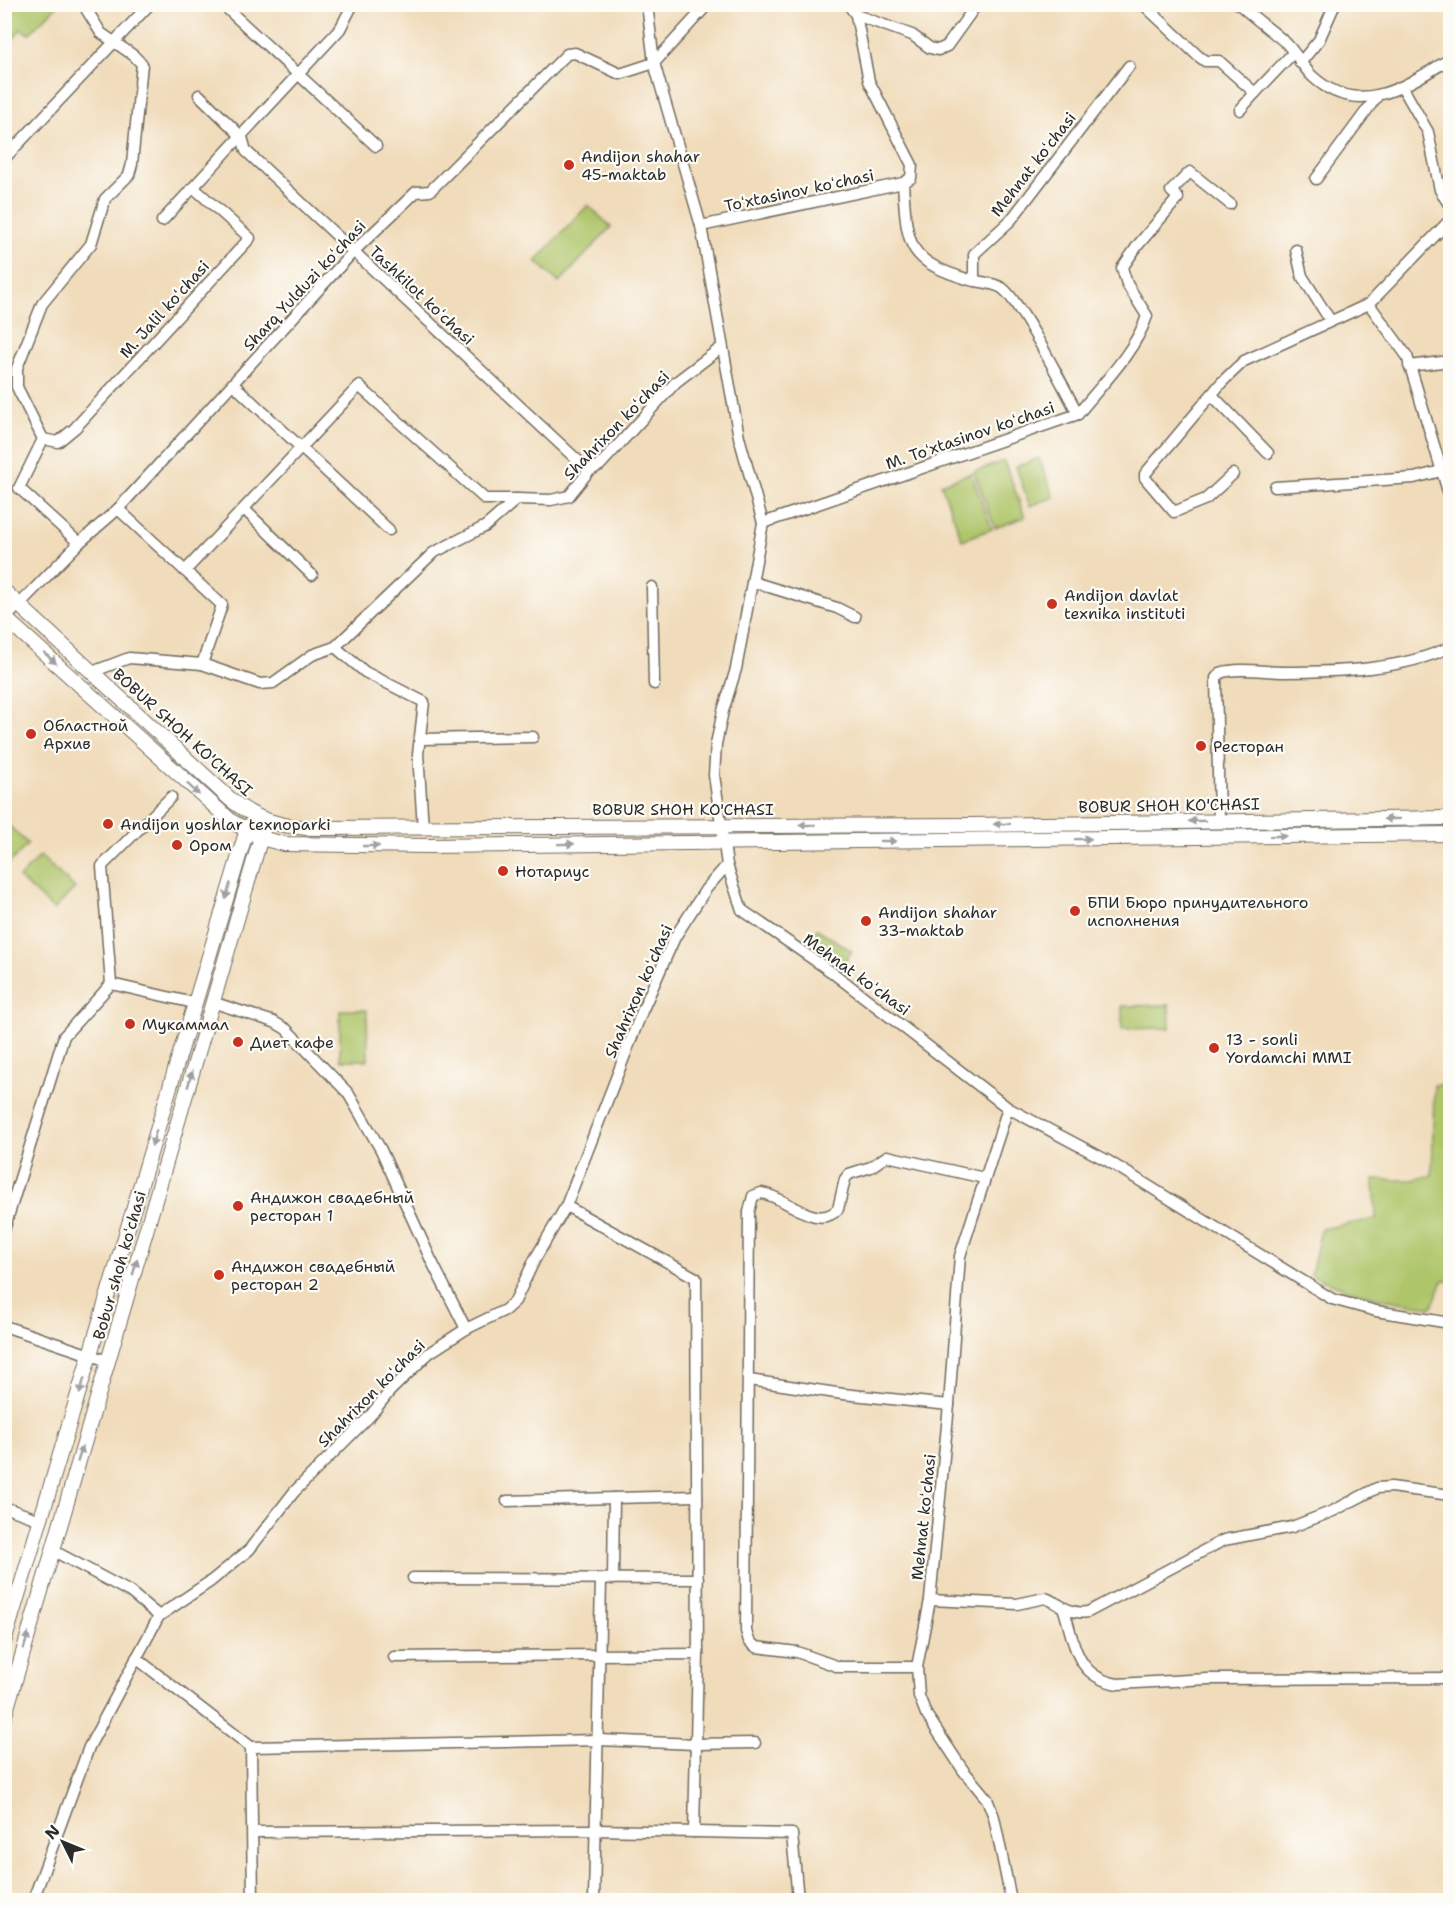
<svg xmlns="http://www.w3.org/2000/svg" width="1455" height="1905" viewBox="0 0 1455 1905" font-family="'Shantell Sans',sans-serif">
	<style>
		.green { fill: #aec569; stroke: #6c784a; stroke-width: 1.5 }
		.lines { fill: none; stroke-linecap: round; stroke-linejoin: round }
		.minor-casing { stroke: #70695d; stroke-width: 13 }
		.major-casing { stroke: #70695d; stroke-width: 16 }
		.minor { stroke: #fff; stroke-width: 10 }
		.major { stroke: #fff; stroke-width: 14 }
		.oneway { fill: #a0a0a0 }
		.poi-dot { fill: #c8321e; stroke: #fdfcf7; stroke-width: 2 }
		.labels { text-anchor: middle; stroke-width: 4.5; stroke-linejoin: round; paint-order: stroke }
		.poi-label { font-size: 16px; fill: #2b2b2b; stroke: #fdfcf7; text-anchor: start }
		.street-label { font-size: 16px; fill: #2b2b2b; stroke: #fdfcf7 }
	</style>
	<rect width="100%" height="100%" fill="#fdfcf7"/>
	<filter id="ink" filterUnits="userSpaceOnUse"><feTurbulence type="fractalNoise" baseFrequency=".0167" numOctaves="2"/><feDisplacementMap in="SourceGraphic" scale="12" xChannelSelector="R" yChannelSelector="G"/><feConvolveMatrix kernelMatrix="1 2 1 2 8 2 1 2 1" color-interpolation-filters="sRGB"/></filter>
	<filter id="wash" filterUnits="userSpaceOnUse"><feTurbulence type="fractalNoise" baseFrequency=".008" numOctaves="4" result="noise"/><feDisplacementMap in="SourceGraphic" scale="24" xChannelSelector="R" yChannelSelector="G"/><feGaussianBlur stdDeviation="1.35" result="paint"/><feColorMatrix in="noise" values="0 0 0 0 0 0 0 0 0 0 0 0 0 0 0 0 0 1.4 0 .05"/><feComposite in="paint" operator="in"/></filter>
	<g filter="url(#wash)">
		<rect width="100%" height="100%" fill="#f0dbba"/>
		<!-- green -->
		<g class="green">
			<polygon points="5,4 58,4 58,5 29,34 21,29 5,49"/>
			<polygon points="588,205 611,227 559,283 536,261"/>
			<polygon points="1039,458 1054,497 1030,506 1016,467"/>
			<polygon points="1004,461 1025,517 995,528 974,472"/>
			<polygon points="971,473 992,529 962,540 941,484"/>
			<polygon points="5,822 28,844 7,866 5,864"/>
			<polygon points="40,856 75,888 54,910 19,878"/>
			<polygon points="817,929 852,951 840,969 806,947"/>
			<polygon points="1169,1005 1170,1028 1122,1029 1122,1006"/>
			<polygon points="340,1010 367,1010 368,1060 340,1060"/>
			<path d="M1434 1085H1450V1281L1443 1280 1432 1307C1389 1302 1350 1293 1311 1275L1321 1229 1376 1219 1374 1180H1412L1432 1175Z"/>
		</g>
	</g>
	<g filter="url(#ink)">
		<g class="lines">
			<!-- minor casing -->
			<g class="minor-casing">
				<g id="minor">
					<polyline points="222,4 376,146"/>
					<polyline points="647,4 654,63 701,226 739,437 763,523 736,669 723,711 716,744 714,775 727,865 742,910 833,973 1008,1108 960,1256 949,1405 930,1600 917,1667 919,1696 926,1714 963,1770 987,1799 994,1817 1011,1900"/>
					<path d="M848 4 856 15 869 81 912 165 911 178 903 183C907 246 906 261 970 280 979 282 994 283 1002 288 1020 300 1065 390 1078 414"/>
					<polyline points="1143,4 1197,55 1205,61 1219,61 1255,93 1293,53"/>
					<path d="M1239 4C1254 18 1271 30 1286 43 1296 53 1302 66 1312 76 1359 120 1407 85 1450 59"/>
					<polyline points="856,15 912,35 930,48 938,50 947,46 977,4"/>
					<polyline points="1300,63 1319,40 1335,4"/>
					<polyline points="1403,88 1428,132 1440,190 1450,206"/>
					<polyline points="199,95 242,137 246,151 589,471"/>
					<polyline points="1240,110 1255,93"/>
					<polyline points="4,159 150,4"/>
					<polyline points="1316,179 1378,95"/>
					<polyline points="1450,220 1369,304 1407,356 1450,498"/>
					<polyline points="162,221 340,29 353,4"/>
					<polyline points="701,226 903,183"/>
					<polyline points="1296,250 1302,276 1330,320"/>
					<polyline points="974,281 974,254 1011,220 1129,66"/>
					<polyline points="1409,366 1450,361"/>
					<polyline points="233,384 389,530"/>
					<polyline points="1212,395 1268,453"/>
					<path d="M1078 414C1102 384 1135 352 1147 316L1127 284 1122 268 1138 245 1178 198 1171 191 1190 172 1230 204"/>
					<polyline points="43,439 58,442 75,428 250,238 194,188"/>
					<polyline points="1233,474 1206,499 1174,512 1145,478 1145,474 1222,382 1244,361 1369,304"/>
					<polyline points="1275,487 1414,478 1441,471"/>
					<polyline points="118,509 222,605 202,664"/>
					<polyline points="244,509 312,575"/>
					<polyline points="763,523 1078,414"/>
					<polyline points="79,543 19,488 43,439 17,387 17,368 42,304 91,244 105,199 129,175 132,164 142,64 133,55 101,33 83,4"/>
					<polyline points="185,571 359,386 485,499 517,499"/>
					<polyline points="753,582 837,608 855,617"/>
					<polyline points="652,587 654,684"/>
					<polyline points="6,618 79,543 118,509 353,252 416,192 430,191 567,54 575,53 620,74 654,63 708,4"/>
					<polyline points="335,647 365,672 424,702 418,754 423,827"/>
					<polyline points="92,672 129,658 202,664 260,684 273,683 312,655 335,647 433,553 486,526 517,499 551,500 569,496 589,471 600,465 676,382 722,347"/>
					<polyline points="421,739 533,737"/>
					<path d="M1219 820 1216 678 1220 673C1239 667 1264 672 1284 672 1337 672 1403 670 1450 647"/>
					<polyline points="111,984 102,866 171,797"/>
					<polyline points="111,984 194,1003"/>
					<polyline points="212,1002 274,1022 286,1029 348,1093 381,1150 431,1260 466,1329"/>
					<polyline points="1008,1108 1108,1161 1332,1299 1376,1311 1450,1323"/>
					<polyline points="566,1206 696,1278 698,1654 694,1832"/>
					<polyline points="4,1230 64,1036 111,984"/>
					<polyline points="4,1326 108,1361"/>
					<polyline points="749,1380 843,1394 949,1405"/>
					<polyline points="507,1501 614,1498"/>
					<polyline points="4,1507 40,1520"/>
					<polyline points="52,1550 130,1592 159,1616"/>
					<polyline points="413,1578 698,1579"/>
					<polyline points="613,1579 614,1498 697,1496"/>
					<path d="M930 1600 1017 1604 1045 1598C1062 1604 1068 1615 1088 1612L1224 1540 1292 1527 1333 1511 1377 1488 1391 1487 1450 1495"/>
					<path d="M1064 1610C1075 1645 1076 1677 1118 1684L1207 1679 1450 1678"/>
					<polyline points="394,1657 698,1654"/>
					<polyline points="136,1658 251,1747"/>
					<path d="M917 1667H839L797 1652 756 1647 749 1641 746 1631 749 1212 753 1196 761 1193C786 1196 816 1232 838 1209L845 1179 849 1174 871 1167 887 1156 984 1178"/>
					<polyline points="253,1832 596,1830 792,1834 798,1900"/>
					<polyline points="33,1900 89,1747 159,1616 211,1581 249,1550 294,1492 370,1416 390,1391 429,1353 466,1329 505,1310 515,1301 535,1259 566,1206 643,1009 675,937 706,889 727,865"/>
					<polyline points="253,1900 251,1747 599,1740 695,1744 755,1743"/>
					<polyline points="594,1900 601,1580"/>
				</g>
			</g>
			<!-- major casing -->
			<g class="major-casing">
				<g id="major">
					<path d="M4 591 230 799C257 821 284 828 318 828L972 825 1450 818"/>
					<polyline points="4,617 231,821 261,838 284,844 429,846 1450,834"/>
					<polyline points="4,1642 248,826"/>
					<polyline points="4,1718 263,830"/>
				</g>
			</g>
			<!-- minor -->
			<use href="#minor" class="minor"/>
			<!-- major -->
			<use href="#major" class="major"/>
		</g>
		<!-- one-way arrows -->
		<defs><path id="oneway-solid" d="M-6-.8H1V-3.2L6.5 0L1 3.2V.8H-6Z" transform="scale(1.5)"/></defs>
		<g class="oneway">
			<use href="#oneway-solid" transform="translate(50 658) rotate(42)"/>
			<use href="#oneway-solid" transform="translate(193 789) rotate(43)"/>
			<use href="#oneway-solid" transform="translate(1392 819) rotate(179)"/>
			<use href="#oneway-solid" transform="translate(1197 821) rotate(179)"/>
			<use href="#oneway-solid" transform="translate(1002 824) rotate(179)"/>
			<use href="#oneway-solid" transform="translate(807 825) rotate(180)"/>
			<use href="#oneway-solid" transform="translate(1278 836) rotate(-1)"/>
			<use href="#oneway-solid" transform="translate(1083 839) rotate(-1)"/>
			<use href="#oneway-solid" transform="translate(888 841)"/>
			<use href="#oneway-solid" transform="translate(566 844) rotate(-1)"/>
			<use href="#oneway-solid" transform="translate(371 846)"/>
			<use href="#oneway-solid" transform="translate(228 891) rotate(107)"/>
			<use href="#oneway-solid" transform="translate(190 1079) rotate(-74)"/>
			<use href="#oneway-solid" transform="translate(154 1138) rotate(106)"/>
			<use href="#oneway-solid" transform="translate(135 1267) rotate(-74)"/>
			<use href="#oneway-solid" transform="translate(82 1386) rotate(107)"/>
			<use href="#oneway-solid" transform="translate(80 1454) rotate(-73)"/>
			<use href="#oneway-solid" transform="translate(26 1641) rotate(-74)"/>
		</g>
	</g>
	<!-- markers -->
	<g class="poi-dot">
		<circle cx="569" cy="165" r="6"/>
		<circle cx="1052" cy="604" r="6"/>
		<circle cx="31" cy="734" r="6"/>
		<circle cx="1201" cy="746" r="6"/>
		<circle cx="108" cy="824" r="6"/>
		<circle cx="177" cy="845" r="6"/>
		<circle cx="503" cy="871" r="6"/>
		<circle cx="1075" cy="911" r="6"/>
		<circle cx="866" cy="921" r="6"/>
		<circle cx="130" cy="1024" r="6"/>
		<circle cx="238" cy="1042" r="6"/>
		<circle cx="1214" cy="1048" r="6"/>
		<circle cx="238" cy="1206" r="6"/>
		<circle cx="219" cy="1275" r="6"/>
	</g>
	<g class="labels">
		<!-- poi labels -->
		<g class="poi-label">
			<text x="581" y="162">Andijon shahar<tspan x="581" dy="18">45-maktab</tspan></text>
			<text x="1064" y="601">Andijon davlat<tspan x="1064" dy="18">texnika instituti</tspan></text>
			<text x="43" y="731">Областной<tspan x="43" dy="18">Архив</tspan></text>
			<text x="1213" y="752">Ресторан</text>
			<text x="120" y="830">Andijon yoshlar texnoparki</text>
			<text x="189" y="851">Ором</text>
			<text x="515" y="877">Нотариус</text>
			<text x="1087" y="908">БПИ Бюро принудительного<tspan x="1087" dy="18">исполнения</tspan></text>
			<text x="878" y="918">Andijon shahar<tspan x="878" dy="18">33-maktab</tspan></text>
			<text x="142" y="1030">Мукаммал</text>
			<text x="1226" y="1045">13 - sonli<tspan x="1226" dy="18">Yordamchi MMI</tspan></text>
			<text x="250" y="1048">Диет кафе</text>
			<text x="250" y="1203">Андижон свадебный<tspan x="250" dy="18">ресторан 1</tspan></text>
			<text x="231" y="1272">Андижон свадебный<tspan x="231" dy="18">ресторан 2</tspan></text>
		</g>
		<!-- street labels -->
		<g class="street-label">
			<text transform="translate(1033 164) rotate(-52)" y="6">Mehnat koʻchasi</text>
			<text transform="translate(799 190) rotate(-12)" y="6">Toʻxtasinov koʻchasi</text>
			<text transform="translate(304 285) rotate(-47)" y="6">Sharq Yulduzi koʻchasi</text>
			<text transform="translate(422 295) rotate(43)" y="6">Tashkilot koʻchasi</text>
			<text transform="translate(164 309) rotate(-48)" y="6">M. Jalil koʻchasi</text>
			<text transform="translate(616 425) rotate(-46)" y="6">Shahrixon koʻchasi</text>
			<text transform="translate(970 435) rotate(-19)" y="6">M. Toʻxtasinov koʻchasi</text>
			<text transform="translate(183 732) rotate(42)" y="6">BOBUR SHOH KO'CHASI</text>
			<text transform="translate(1169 805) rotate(-1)" y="6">BOBUR SHOH KO'CHASI</text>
			<text x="683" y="815">BOBUR SHOH KO'CHASI</text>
			<text transform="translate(857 974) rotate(36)" y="6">Mehnat koʻchasi</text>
			<text transform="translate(638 991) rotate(-66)" y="6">Shahrixon koʻchasi</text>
			<text transform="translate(119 1265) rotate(-74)" y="6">Bobur shoh koʻchasi</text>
			<text transform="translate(371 1393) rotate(-45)" y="6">Shahrixon koʻchasi</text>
			<text transform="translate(923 1517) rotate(-84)" y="6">Mehnat koʻchasi</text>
		</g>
	</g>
	<!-- margin -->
	<rect width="1455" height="1905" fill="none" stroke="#fdfcf7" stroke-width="24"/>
	<!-- north arrow -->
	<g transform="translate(63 1842) rotate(313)" stroke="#fdfcf7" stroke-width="4.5" paint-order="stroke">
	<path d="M0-4.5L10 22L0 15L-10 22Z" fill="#2b2b2b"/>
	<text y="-9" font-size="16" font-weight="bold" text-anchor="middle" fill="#2b2b2b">N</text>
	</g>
</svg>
